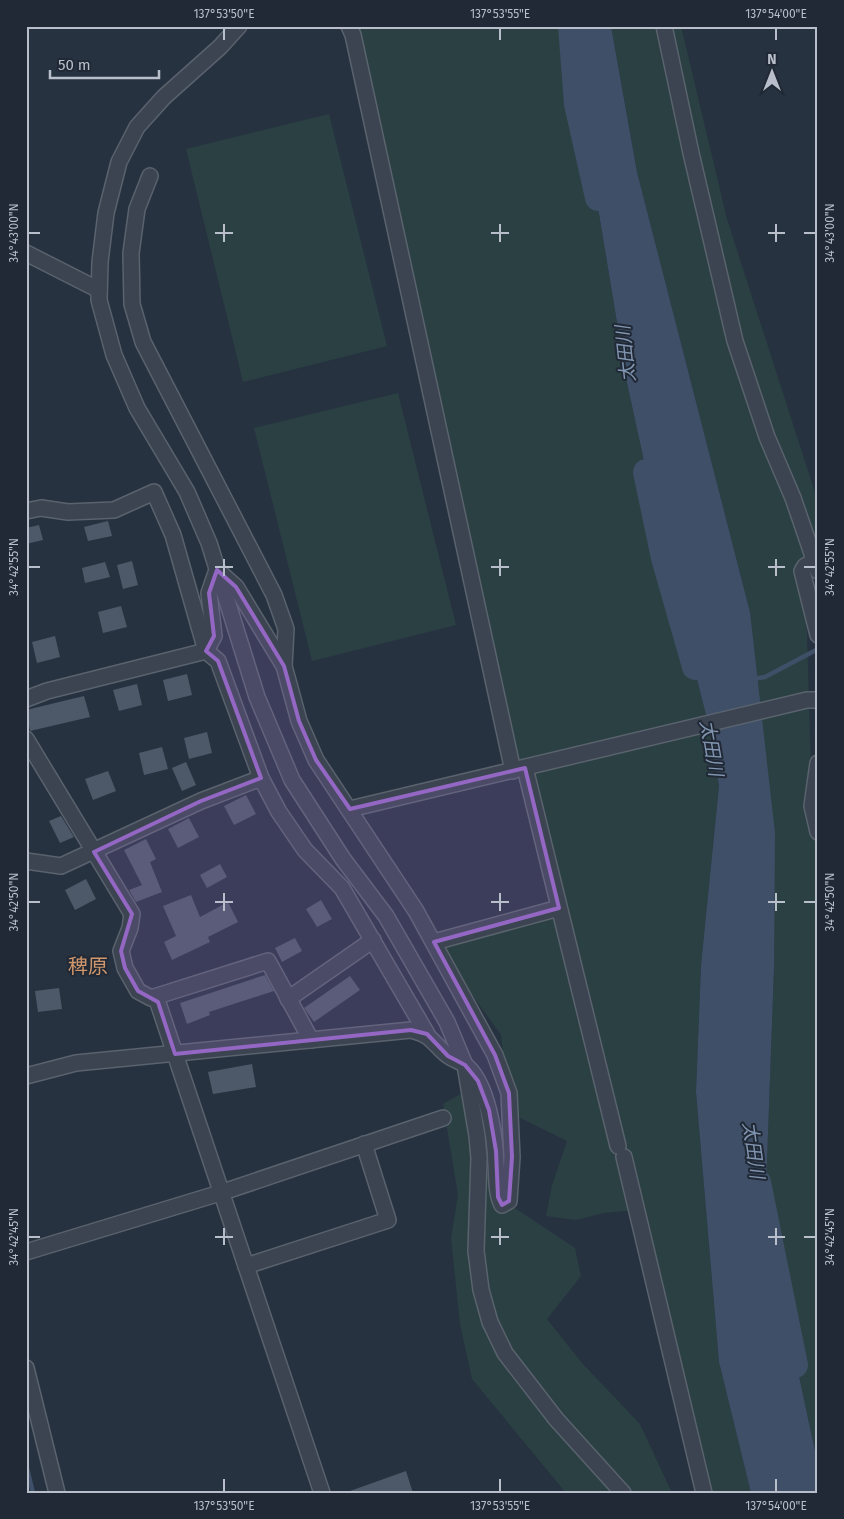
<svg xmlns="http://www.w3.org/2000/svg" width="844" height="1519" viewBox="0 0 844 1519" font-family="'Fira Sans','Noto Sans JP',sans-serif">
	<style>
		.green { fill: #2a4042 }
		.water { fill: #3e4f67 }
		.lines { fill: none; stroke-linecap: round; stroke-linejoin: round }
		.stream { stroke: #3e4f67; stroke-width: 4.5 }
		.river { stroke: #3e4f67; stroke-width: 26 }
		.building { fill: #4d5968 }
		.minor-casing { stroke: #59626d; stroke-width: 18 }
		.minor { stroke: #3b4450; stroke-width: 15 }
		.marked { fill: #9367c3; fill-opacity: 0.2; stroke: #9367c3; stroke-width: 4; stroke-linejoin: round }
		.ticks { fill: none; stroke: #b8bfca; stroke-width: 2 }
		.labels { text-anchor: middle; stroke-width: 4; stroke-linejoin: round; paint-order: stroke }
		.water-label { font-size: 19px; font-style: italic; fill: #8195b0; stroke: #202935 }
		.quarter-label { font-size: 20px; fill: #d0976c; stroke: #202935 }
		.neatline { fill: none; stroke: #b8bfca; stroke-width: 2 }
		.ticks-label { font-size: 12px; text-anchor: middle; fill: #b8bfca }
	</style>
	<rect width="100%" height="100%" fill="#273240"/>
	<!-- green -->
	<g class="green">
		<polygon points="348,26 568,26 627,383 654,507 711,735 719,786 701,965 696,1092 719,1362 751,1493 708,1493 635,1210 604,1213 576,1220 546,1216 552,1185 567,1141 510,1113 501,1035 434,942 556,909 474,591"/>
		<polygon points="611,26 681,26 727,219 818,502 818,557 805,566 812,806 818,838 818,1465 765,1217 774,968 750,612 637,172"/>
		<polygon points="329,114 387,346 243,382 186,149"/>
		<polygon points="398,393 456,625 312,661 254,428"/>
		<polygon points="469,1089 477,1136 498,1197 575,1248 581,1276 547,1319 582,1363 640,1424 672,1493 566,1493 472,1379 460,1324 451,1238 458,1195 443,1104"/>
	</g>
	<!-- water -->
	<polygon class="water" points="568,26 611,26 637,172 750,612 775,833 774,968 765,1217 818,1465 818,1493 751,1493 719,1362 696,1092 701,965 719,786 711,735 654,507 627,383"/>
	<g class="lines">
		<!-- stream -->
		<g class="stream">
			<polyline points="752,679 765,677 818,649"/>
			<polyline points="26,1464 33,1493"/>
		</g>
		<!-- river -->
		<g class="river">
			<polyline points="571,26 577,104 598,198"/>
			<polyline points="646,472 664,558 695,667"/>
			<polyline points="758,1182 795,1365"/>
		</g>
	</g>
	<!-- building -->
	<g class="building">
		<polygon points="108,521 112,536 88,541 84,527"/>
		<polygon points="39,525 43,540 26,544 26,528"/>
		<polygon points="132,561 138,585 123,589 117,565"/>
		<polygon points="105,562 110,577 85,583 82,568"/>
		<polygon points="121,606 127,627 103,633 98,612"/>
		<polygon points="55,636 60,657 37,663 32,642"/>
		<polygon points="187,674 192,695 168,701 163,680"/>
		<polygon points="137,684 142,705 119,711 113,690"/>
		<polygon points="84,696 90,717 30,731 26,710"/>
		<polygon points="207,732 212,753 189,759 184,738"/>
		<polygon points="162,747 168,769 144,775 139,753"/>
		<polygon points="186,762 196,785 182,791 172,768"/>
		<polygon points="108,771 116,791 93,800 85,779"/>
		<polygon points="246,795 256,814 234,825 224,806"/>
		<polygon points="61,816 74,837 60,843 49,821"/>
		<polygon points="189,818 199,837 178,848 168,829"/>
		<polygon points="146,839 156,859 150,862 162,892 136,902 129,890 142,885 124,850"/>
		<polygon points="220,864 227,877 207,888 200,875"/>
		<polygon points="86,879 96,899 75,910 65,890"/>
		<polygon points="191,895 200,917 228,902 238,922 208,937 210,942 172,960 164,942 176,936 163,906"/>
		<polygon points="321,900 332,919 317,927 306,909"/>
		<polygon points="295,938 302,951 282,962 275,948"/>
		<polygon points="265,975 274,991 209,1012 210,1015 187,1024 180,1003"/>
		<polygon points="350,976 360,990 314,1022 304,1008"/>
		<polygon points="59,988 62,1009 38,1012 35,991"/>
		<polygon points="252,1064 256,1087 213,1094 208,1072"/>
		<polygon points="406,1471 413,1493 350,1493 350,1491"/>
	</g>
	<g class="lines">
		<!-- minor casing -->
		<g class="minor-casing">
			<g id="minor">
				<polyline points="239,26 220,47 164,97 137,127 119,162 106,213 100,262 99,300 114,355 137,408 187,492 209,543 257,697 292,780 343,859 386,916 447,1022 465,1065 477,1136 479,1158 476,1251 481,1290 490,1322 505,1353 556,1419 623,1493"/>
				<polyline points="349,26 353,35 513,771"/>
				<polyline points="664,26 691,153 735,341 767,437 793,498 818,571"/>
				<polyline points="150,176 137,209 131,253 132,304 143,342 274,595 286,629 284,666"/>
				<polyline points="26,253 99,290"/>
				<polyline points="26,511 41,508 68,512 114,510 154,492 173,535 206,651 218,661 261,778 279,812 305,850 342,888 427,1034"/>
				<polyline points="818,562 814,561 805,566 802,571 818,635"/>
				<path d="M26 699 47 691 206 651 214 636 209 593 217 570 236 587 284 666 299 721 316 760 416 911 495 1055 509 1093 512 1157 509 1201 502 1205C496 1193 497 1178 496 1164 495 1137 488 1081 464 1064 459 1061 452 1059 447 1055 431 1042 434 1036 411 1030L76 1063 26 1076"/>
				<polyline points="26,739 132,914 130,928 121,951 125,968 138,991 151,998 268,961 311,1040"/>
				<polyline points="818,763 812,806 818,832"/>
				<polyline points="525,768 618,1146"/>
				<polyline points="350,809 807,700 818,700"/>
				<polyline points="26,861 61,866 201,801 261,778"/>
				<polyline points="434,942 559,908"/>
				<polyline points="156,997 322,1493"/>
				<polyline points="288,999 373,940"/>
				<polyline points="624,1157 704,1493"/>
				<polyline points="26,1252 220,1193 443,1118"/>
				<polyline points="246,1266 388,1220 364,1144"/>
				<polyline points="26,1368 57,1493"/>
			</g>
		</g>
		<!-- minor -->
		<use href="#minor" class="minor"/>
	</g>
	<!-- marked area -->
	<path class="marked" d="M217 570 236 587 284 666 299 721 316 760 350 809 525 768 559 908 434 942 495 1055 509 1093 512 1157 509 1201 502 1205 498 1197 496 1151 489 1110 478 1081 465 1065 448 1056 427 1034 411 1030 175 1054 158 1002 138 991 125 968 121 951 132 914 94 852 201 801 261 778 218 661 206 651 214 636 209 593Z"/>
	<!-- ticks -->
	<path class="ticks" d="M224 28V40M500 28V40M776 28V40M224 224V242M500 224V242M776 224V242M28 233H40M215 233H233M491 233H509M768 233H785M804 233H816M224 559V576M500 559V576M776 559V576M28 567H40M215 567H233M491 567H509M768 567H785M804 567H816M224 893V911M500 893V911M776 893V911M28 902H40M215 902H233M491 902H509M768 902H785M804 902H816M224 1228V1245M500 1228V1245M776 1228V1245M28 1237H40M215 1237H233M491 1237H509M768 1237H785M804 1237H816M224 1479V1492M500 1479V1492M776 1479V1492"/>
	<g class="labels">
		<!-- water labels -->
		<g class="water-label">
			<text transform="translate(625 354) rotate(-96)" y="7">太田川</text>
			<text transform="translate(712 748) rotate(80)" y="7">太田川</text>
			<text transform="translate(754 1150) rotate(82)" y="7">太田川</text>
		</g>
		<!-- quarter labels -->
		<g class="quarter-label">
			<text x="88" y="973">稗原</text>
		</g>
	</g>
	<!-- border -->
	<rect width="844" height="1519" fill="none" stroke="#202935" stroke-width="55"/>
	<!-- north arrow -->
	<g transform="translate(772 72)" stroke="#202935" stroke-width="4" paint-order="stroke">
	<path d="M0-4L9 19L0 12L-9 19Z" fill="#b8bfca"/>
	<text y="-8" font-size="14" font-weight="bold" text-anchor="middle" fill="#b8bfca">N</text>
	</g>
	<!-- scale -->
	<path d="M50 70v8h109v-8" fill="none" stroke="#b8bfca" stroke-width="2.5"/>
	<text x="58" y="70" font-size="15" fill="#b8bfca" stroke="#202935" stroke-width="4" paint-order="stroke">50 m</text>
	<rect x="28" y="28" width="788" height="1464" class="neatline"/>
	<g class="ticks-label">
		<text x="224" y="18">137°53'50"E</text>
		<text x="500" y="18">137°53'55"E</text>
		<text x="776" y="18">137°54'00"E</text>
		<text transform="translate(14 233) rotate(-90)" y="4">34°43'00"N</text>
		<text transform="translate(830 233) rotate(-90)" y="4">34°43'00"N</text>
		<text transform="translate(14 567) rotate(-90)" y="4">34°42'55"N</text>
		<text transform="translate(830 567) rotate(-90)" y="4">34°42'55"N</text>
		<text transform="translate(14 902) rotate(-90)" y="4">34°42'50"N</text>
		<text transform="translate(830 902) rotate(-90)" y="4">34°42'50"N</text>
		<text transform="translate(14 1237) rotate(-90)" y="4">34°42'45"N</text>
		<text transform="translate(830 1237) rotate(-90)" y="4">34°42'45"N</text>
		<text x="224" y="1510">137°53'50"E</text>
		<text x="500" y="1510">137°53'55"E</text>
		<text x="776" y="1510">137°54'00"E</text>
	</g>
</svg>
